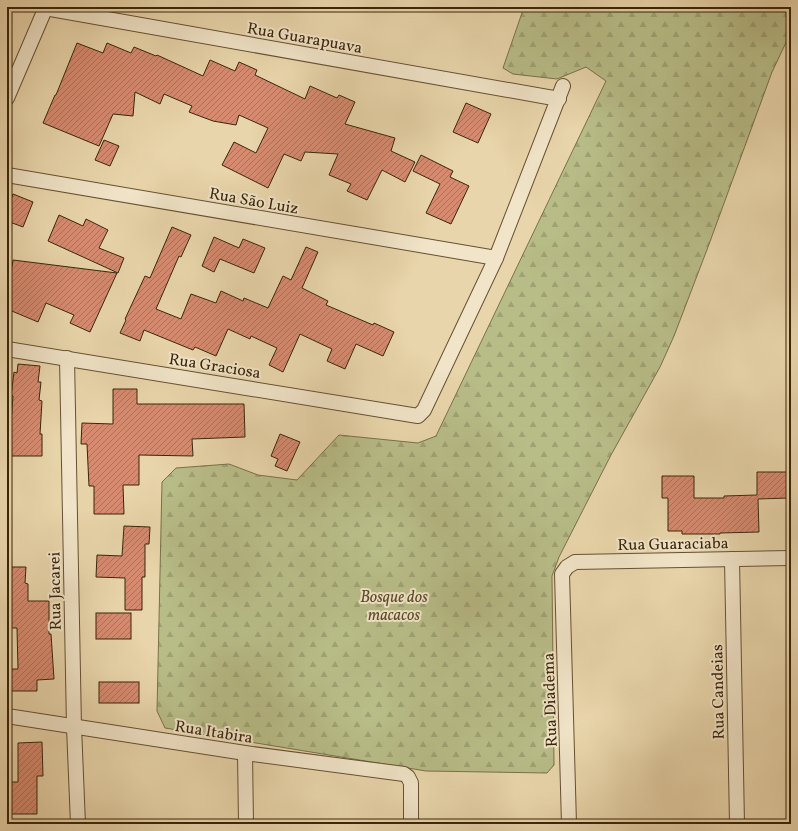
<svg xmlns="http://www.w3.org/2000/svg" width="798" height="831" viewBox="0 0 798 831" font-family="Vollkorn,serif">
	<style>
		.forest { fill: url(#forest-firs); stroke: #79714a }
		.building { fill: url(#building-hatch); stroke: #3a250b }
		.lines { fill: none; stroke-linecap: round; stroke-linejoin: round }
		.minor-casing { stroke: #665133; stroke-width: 16 }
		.minor { stroke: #f1e4c8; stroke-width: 14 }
		.labels { text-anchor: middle; stroke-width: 4; stroke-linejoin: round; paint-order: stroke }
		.street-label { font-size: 16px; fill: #3a250b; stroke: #f1e4c8 }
		.park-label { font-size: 16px; font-style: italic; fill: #5a4b2a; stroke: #f1e4c8 }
	</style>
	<defs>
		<pattern id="forest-firs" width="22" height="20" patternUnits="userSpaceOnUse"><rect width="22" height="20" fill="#b8bd88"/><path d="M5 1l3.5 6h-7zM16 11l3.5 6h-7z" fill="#9fa274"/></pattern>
		<pattern id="building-hatch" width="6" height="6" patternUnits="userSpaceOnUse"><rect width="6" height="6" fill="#d68b71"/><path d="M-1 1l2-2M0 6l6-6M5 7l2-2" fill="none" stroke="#af715b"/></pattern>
	</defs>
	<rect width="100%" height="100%" fill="#e9d5ab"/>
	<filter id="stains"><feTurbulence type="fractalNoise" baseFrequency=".005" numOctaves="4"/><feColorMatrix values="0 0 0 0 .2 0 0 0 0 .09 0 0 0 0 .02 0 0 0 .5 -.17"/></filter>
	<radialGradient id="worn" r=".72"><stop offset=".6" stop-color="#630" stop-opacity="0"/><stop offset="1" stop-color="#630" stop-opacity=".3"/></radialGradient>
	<!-- forest -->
	<polygon class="forest" points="524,7 791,7 791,32 772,72 708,247 674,336 660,367 611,455 559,557 552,576 554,765 547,773 426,771 165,728 157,711 162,482 176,468 229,464 258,475 297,480 339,435 418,443 436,436 606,81 586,67 557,79 513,74 503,68"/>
	<!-- building -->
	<g class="building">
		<polygon points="77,43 103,53 107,43 131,53 134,47 156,56 157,55 203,76 210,60 235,71 239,62 257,70 255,75 305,99 310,86 337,98 339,95 355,102 345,124 395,138 391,151 415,162 405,182 382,170 367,200 347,191 351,184 329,175 338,154 305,152 301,161 284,154 268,188 222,165 234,142 256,153 268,128 239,115 236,125 213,121 189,112 192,106 164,94 160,104 135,92 133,116 113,114 99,146 43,123 55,95 56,95"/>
		<polygon points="466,103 491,114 478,143 453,132"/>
		<polygon points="104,140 119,146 110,166 95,160"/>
		<polygon points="421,155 453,171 450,177 469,186 451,224 426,213 440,184 413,171"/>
		<polygon points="13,194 33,202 23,227 7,221 7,208"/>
		<polygon points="59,215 83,226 86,219 108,230 99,248 124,258 118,273 48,241"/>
		<polygon points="172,227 191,235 181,257 179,256 156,309 181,319 191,294 216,303 221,291 243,301 244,298 268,308 283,276 291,280 306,247 318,252 302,288 328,301 326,305 373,325 374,323 394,332 383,356 356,344 345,369 327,361 332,349 300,334 283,372 269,365 277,348 251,336 250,339 228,329 216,356 195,347 193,350 144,330 140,341 120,333 126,320 125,319 145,276 150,278"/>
		<polygon points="214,237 239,248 243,239 265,248 254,273 220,259 214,272 202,266"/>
		<polygon points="13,260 117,273 90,332 70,323 74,315 46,303 38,322 7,309 7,264 12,267"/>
		<polygon points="18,364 40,366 38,382 41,382 39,400 42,401 40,434 42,434 42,456 7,456 7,435 10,435 13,396 11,396 14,372 17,373"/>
		<polygon points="113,389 137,389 137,404 244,404 245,437 192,439 193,456 139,455 139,485 123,485 124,514 94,514 94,486 89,486 87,444 81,444 82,423 113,424"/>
		<polygon points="280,434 300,442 287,471 275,466 278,459 271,456"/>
		<polygon points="757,472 788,472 789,498 758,499 759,532 720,533 720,534 682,534 682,531 668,531 668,498 662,498 662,476 694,476 694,498 724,498 724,496 757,495"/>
		<polygon points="124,526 150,527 149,544 145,544 145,577 142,577 142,610 125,610 125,578 96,577 97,555 122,556"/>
		<polygon points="7,567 26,567 25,583 28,584 28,601 49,601 49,634 51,634 54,679 37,680 37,691 7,691 7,677 10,677 10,669 18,669 17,628 7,628"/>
		<rect x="96" y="613" width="35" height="26"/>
		<rect x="99" y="682" width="40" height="21"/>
		<polygon points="42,742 43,776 37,776 37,814 7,814 7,782 18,782 18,743"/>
	</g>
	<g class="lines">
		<!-- minor casing -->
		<g class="minor-casing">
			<g id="minor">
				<polyline points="45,8 559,99"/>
				<polyline points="7,98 46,7"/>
				<polyline points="7,175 496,258"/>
				<polyline points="7,349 418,416 424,410 496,258 563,86"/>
				<polyline points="67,358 74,727 78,824"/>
				<polyline points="732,559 737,824"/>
				<polyline points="7,716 245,753 404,774 408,777 411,783 411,824"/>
				<polyline points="245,753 246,824"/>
				<polyline points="569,824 562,574 567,567 575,562 791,558"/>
			</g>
		</g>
		<!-- minor -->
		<use href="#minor" class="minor"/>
	</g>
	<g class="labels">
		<!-- street labels -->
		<g class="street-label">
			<text transform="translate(305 37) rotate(10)" y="6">Rua Guarapuava</text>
			<text transform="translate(254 200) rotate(10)" y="6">Rua São Luiz</text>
			<text transform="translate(215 365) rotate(9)" y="6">Rua Graciosa</text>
			<text transform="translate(673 543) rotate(-1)" y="6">Rua Guaraciaba</text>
			<text transform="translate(54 591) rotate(-91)" y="6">Rua Jacarei</text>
			<text transform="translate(717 692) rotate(-91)" y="6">Rua Candeias</text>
			<text transform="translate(549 700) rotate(-92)" y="6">Rua Diadema</text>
			<text transform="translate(214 731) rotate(9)" y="6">Rua Itabira</text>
		</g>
		<!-- park labels -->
		<g class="park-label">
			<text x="394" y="602">Bosque dos<tspan x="394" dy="18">macacos</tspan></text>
		</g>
	</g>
	<!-- margin -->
	<rect width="798" height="831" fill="none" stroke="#e9d5ab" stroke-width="24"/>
	<rect x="8" y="8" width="782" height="815" fill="none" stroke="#3a250b" stroke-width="2"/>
	<rect x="12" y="12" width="774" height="807" fill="none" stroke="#3a250b"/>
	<rect width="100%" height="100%" filter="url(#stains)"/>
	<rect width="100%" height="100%" fill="url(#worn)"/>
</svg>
